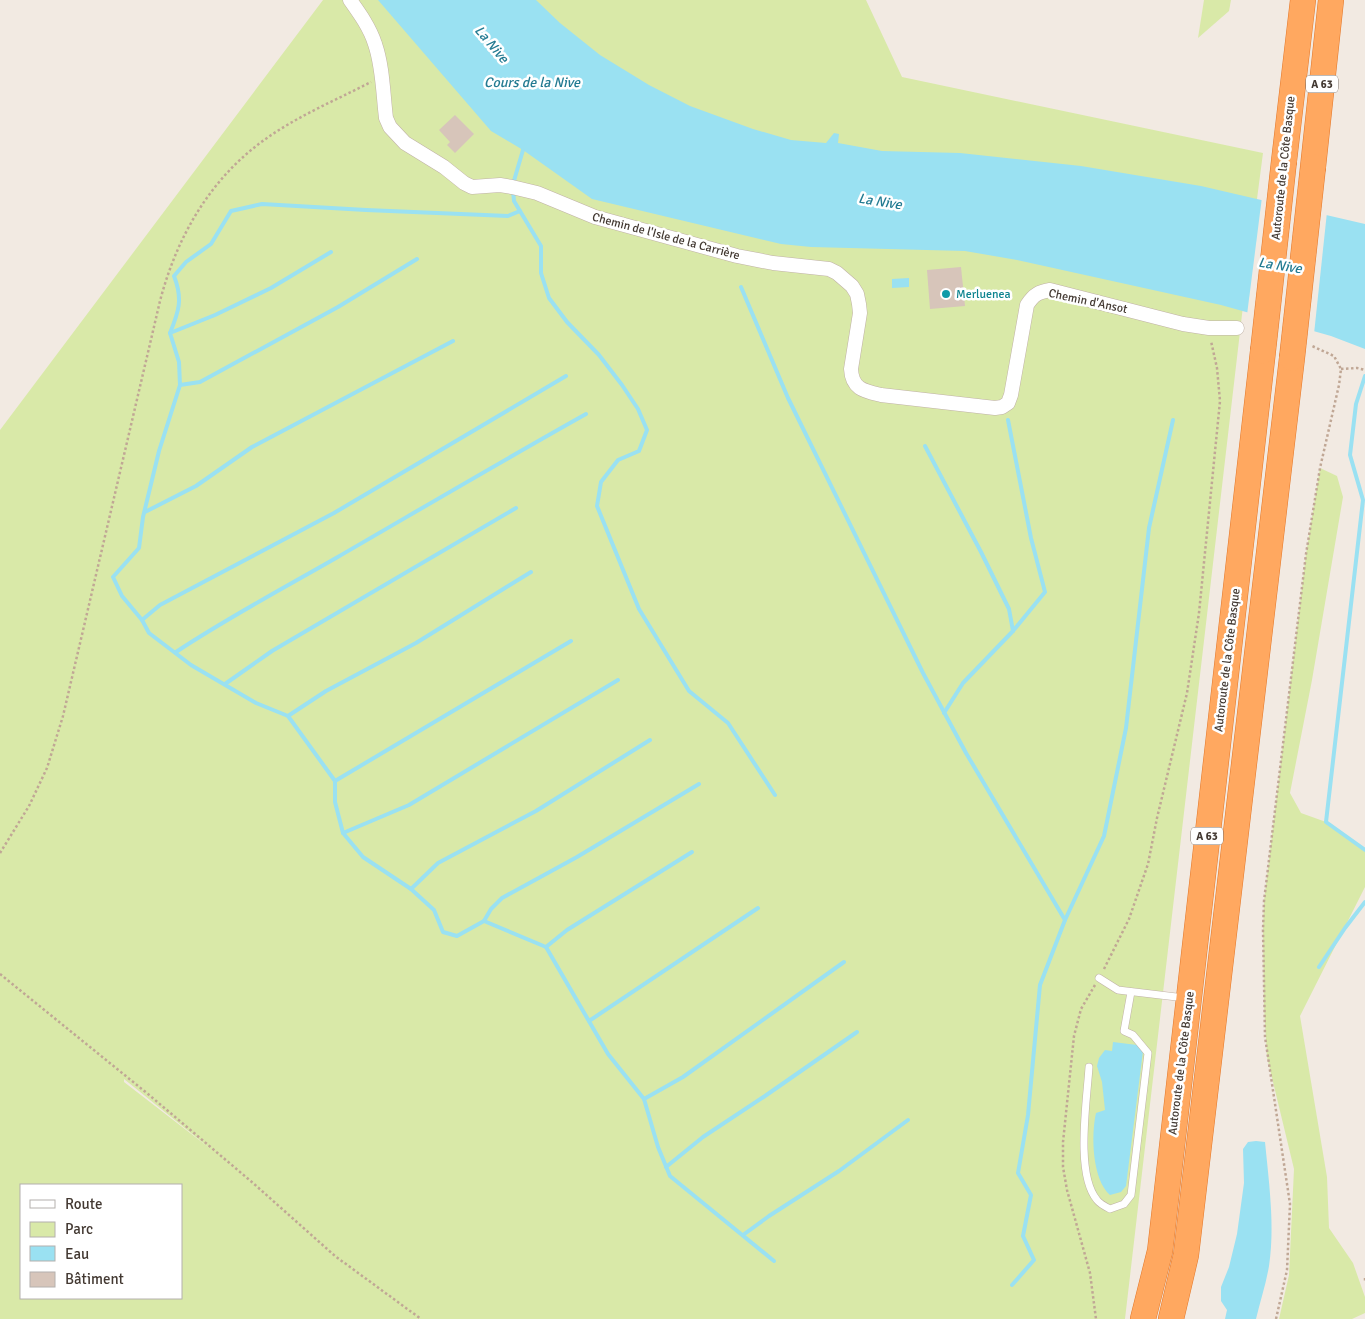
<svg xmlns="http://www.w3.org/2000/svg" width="1365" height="1319" viewBox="0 0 1365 1319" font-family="Signika,sans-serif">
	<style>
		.green { fill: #d9e9a8; fill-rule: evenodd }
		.water { fill: #9ae1f2 }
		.pier { fill: #f2eae2 }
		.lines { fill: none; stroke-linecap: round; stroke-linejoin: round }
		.stream { stroke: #9ae1f2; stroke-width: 4 }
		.building { fill: #d7c5ba }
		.lane-casing { stroke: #c0b2a7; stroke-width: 8 }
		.street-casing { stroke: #c0b2a7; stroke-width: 15 }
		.highway-casing { stroke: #e3782b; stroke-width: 26 }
		.path { stroke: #c0a795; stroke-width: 2.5; stroke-dasharray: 2.5 2.5; stroke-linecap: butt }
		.lane { stroke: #fff; stroke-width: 7 }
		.street { stroke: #fff; stroke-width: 14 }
		.highway { stroke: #ffa860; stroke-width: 25 }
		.highway-bridge-casing { stroke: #e3782b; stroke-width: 26; stroke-linecap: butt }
		.highway-bridge { stroke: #ffa860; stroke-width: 25 }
		.culture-dot { fill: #0f9aa8; stroke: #fff; stroke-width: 2 }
		.labels { text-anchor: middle; stroke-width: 5; stroke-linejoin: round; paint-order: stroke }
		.shield { fill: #fff; stroke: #7b7470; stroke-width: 1 }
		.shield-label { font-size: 11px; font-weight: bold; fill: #433932 }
		.street-label { font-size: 12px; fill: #433932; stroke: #fff }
		.culture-label { font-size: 12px; fill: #0d838f; stroke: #fff; text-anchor: start }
		.water-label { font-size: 14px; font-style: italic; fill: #237b92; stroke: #fff }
	</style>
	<rect width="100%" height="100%" fill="#f2eae2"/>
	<!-- green -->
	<g class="green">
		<path d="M323 0H866L902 77 1263 153 1243 306 1125 1319H0V430ZM124 1079 212 1150 124 1082ZM21 1185H181V1298H21Z"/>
		<polygon points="1204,0 1231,0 1229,11 1198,38"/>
		<polygon points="1320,468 1337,476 1343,497 1312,680 1290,793 1301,813 1326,822 1365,850 1365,887 1300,1016 1327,1177 1329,1228 1353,1263 1365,1297 1365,1313 1352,1319 1279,1319 1289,1275 1294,1169 1267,1057 1264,1006 1263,930 1264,901 1306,554"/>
	</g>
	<!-- water -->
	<g class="water">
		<polygon points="378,0 536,0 560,23 600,55 649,85 690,106 753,129 791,140 826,143 834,133 839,134 838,143 882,151 960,153 1081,166 1201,186 1365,224 1365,349 1331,336 1221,305 1017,260 965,251 811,247 781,244 592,199 523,150 491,131"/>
		<polygon points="909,278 909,287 892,288 892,279"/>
		<path d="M1113 1042 1137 1045 1143 1051 1126 1186 1121 1192 1110 1195C1092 1179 1091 1135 1096 1113L1105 1110 1102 1082 1097 1066 1099 1058 1105 1050 1112 1051Z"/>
		<path d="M1256 1141 1265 1142C1269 1183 1275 1226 1269 1266 1266 1284 1260 1302 1256 1319H1225L1227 1310 1221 1301V1287L1229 1267 1237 1234 1244 1183 1243 1149 1248 1142Z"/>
	</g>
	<!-- pier -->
	<polygon class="pier" points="1262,197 1327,212 1314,334 1247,315"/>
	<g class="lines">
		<!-- stream -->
		<g class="stream">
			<polyline points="513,184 523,150"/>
			<polyline points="513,191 514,201 541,246 541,273 549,298 567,322 599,355 622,385 638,409 647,430 639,451 618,460 601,482 597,506 639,609 689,691 728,723 775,795"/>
			<path d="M520 211 508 216 366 210 262 204 231 211 211 244 186 262 174 276C183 299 179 311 170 333L179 362 180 385 159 451 143 517 139 548 113 577 122 596 142 620 149 633 191 665 256 703 288 716 335 781V802L343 833 363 857 411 889 434 910 443 932 457 936 484 921 546 947 608 1054 644 1099 658 1147 670 1176 774 1261"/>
			<polyline points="741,287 788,398 923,673 966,753 1065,920"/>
			<polyline points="170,333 215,315 271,288 331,252"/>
			<polyline points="1365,376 1356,404 1350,455 1363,500 1326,822 1365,850"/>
			<polyline points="180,385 200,382 338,307 417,259"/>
			<polyline points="1008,420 1031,538 1045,592 1013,631"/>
			<polyline points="925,446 981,552 1009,609 1013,631 963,683 944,713"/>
			<polyline points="145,512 196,486 252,447 453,341"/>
			<polyline points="142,620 160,605 334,513 566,376"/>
			<path d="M176 652C227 618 282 589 336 558 419 510 502 461 586 414"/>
			<polyline points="225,684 272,651 516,508"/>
			<polyline points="288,716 326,691 416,643 531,572"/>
			<polyline points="335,781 571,641"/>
			<polyline points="343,833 409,805 618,680"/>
			<polyline points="411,889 438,863 536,811 650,740"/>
			<polyline points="484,921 491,909 502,898 577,857 699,784"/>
			<polyline points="546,947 567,930 692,852"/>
			<polyline points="1319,967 1345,928 1365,902"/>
			<polyline points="589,1021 758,908"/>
			<polyline points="644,1099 683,1077 844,962"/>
			<polyline points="666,1167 703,1137 765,1096 857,1032"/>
			<polyline points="743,1235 769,1216 839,1171 908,1120"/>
			<polyline points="1012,1285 1034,1260 1023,1236 1031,1195 1018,1173 1028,1115 1040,985 1065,920 1104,836 1126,728 1149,528 1173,420"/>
		</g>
	</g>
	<!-- building -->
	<g class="building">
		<polygon points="455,115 474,134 455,153 447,145 450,142 439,130"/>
		<polygon points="961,267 965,306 930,309 927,270"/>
	</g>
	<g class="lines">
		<!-- lane casing -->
		<g class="lane-casing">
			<g id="lane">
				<polyline points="1099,978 1118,990 1185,998"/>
				<path d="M1089 1067C1087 1100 1075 1174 1097 1200 1100 1204 1106 1207 1110 1209L1124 1204 1131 1195 1148 1053 1133 1035 1124 1031 1131 992"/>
			</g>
		</g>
		<!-- street casing -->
		<g class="street-casing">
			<path id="street" d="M350 0C360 14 370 28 375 44 383 67 383 94 386 118L390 127 405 143 444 167 464 183 472 187 500 185 512 187 537 193 595 217 737 256 773 263 829 269 837 273 852 286 857 294 859 304 860 313 851 369C852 389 864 391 881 395L995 408 1002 407 1008 403 1011 395 1027 305C1034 294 1039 292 1050 290L1183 324 1209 328H1237"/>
		</g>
		<!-- highway casing -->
		<g class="highway-casing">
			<g id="highway">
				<polyline points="1284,161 1303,0"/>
				<polyline points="1313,167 1331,0"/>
				<polyline points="1143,1319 1160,1251 1263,351"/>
				<polyline points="1171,1319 1186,1255 1292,358"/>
			</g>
		</g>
		<!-- path -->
		<g class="path">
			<polyline points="1341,369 1357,368 1365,370"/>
			<path d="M0 853 29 806 47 768 63 716 160 301C177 236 211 177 267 138 298 116 336 100 371 82"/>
			<polyline points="1104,969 1129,919 1148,864 1157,818 1187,693 1199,613 1220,401 1217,368 1211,341"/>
			<polyline points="0,974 148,1094 253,1183 335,1256 421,1319"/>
			<polyline points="1095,985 1081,1009 1074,1036 1063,1142 1063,1167 1067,1190 1090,1273 1096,1319"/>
			<polyline points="1365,1278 1365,1283"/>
			<polyline points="1276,1319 1287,1270 1290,1204 1265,1037 1263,930 1264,901 1306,554 1320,468 1339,385 1341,369 1334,356 1312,346"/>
		</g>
		<!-- lane -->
		<use href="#lane" class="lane"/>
		<!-- street -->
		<use href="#street" class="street"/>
		<!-- highway -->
		<use href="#highway" class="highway"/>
		<!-- highway-bridge casing -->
		<g class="highway-bridge-casing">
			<g id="highway-bridge">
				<polyline points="1263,351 1284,161"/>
				<polyline points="1292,358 1313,167"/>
			</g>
		</g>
		<!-- highway-bridge -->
		<use href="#highway-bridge" class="highway-bridge"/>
	</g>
	<!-- markers -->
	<circle class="culture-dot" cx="946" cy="294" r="5"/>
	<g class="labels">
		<!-- shield labels -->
		<g class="shield">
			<rect x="1306" y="75.5" width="32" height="17" rx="4"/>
			<rect x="1191" y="827.5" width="32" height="17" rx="4"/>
		</g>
		<g class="shield-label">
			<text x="1322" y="88">A 63</text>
			<text x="1207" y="840">A 63</text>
		</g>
		<!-- street labels -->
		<g class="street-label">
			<text transform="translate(1283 168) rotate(-84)" y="4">Autoroute de la Côte Basque</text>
			<text transform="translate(666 236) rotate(15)" y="4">Chemin de l'Isle de la Carrière</text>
			<text transform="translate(1088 301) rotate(12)" y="4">Chemin d'Ansot</text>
			<text transform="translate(1227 660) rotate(-83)" y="4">Autoroute de la Côte Basque</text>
			<text transform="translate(1181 1063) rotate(-83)" y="4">Autoroute de la Côte Basque</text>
		</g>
		<!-- culture labels -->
		<g class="culture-label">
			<text x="956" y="298">Merluenea</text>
		</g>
		<!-- water labels -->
		<g class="water-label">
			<text transform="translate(492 44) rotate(50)" y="5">La Nive</text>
			<text x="532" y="87">Cours de la Nive</text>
			<text transform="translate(880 201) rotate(9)" y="5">La Nive</text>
			<text transform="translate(1280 265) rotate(9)" y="5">La Nive</text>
		</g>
	</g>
	<!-- legend -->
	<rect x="20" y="1184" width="162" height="115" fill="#ffffff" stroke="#b4b0ad"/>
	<rect x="30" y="1200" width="25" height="8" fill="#ffffff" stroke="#b4b0ad"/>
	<text x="65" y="1209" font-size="15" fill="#433932">Route</text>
	<rect x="30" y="1222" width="25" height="15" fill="#d9e9a8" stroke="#b4b0ad"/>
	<text x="65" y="1234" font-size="15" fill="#433932">Parc</text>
	<rect x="30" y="1246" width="25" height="15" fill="#9ae1f2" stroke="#b4b0ad"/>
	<text x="65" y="1259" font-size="15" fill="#433932">Eau</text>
	<rect x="30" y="1272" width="25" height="15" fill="#d7c5ba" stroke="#b4b0ad"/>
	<text x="65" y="1284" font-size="15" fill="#433932">Bâtiment</text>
</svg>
